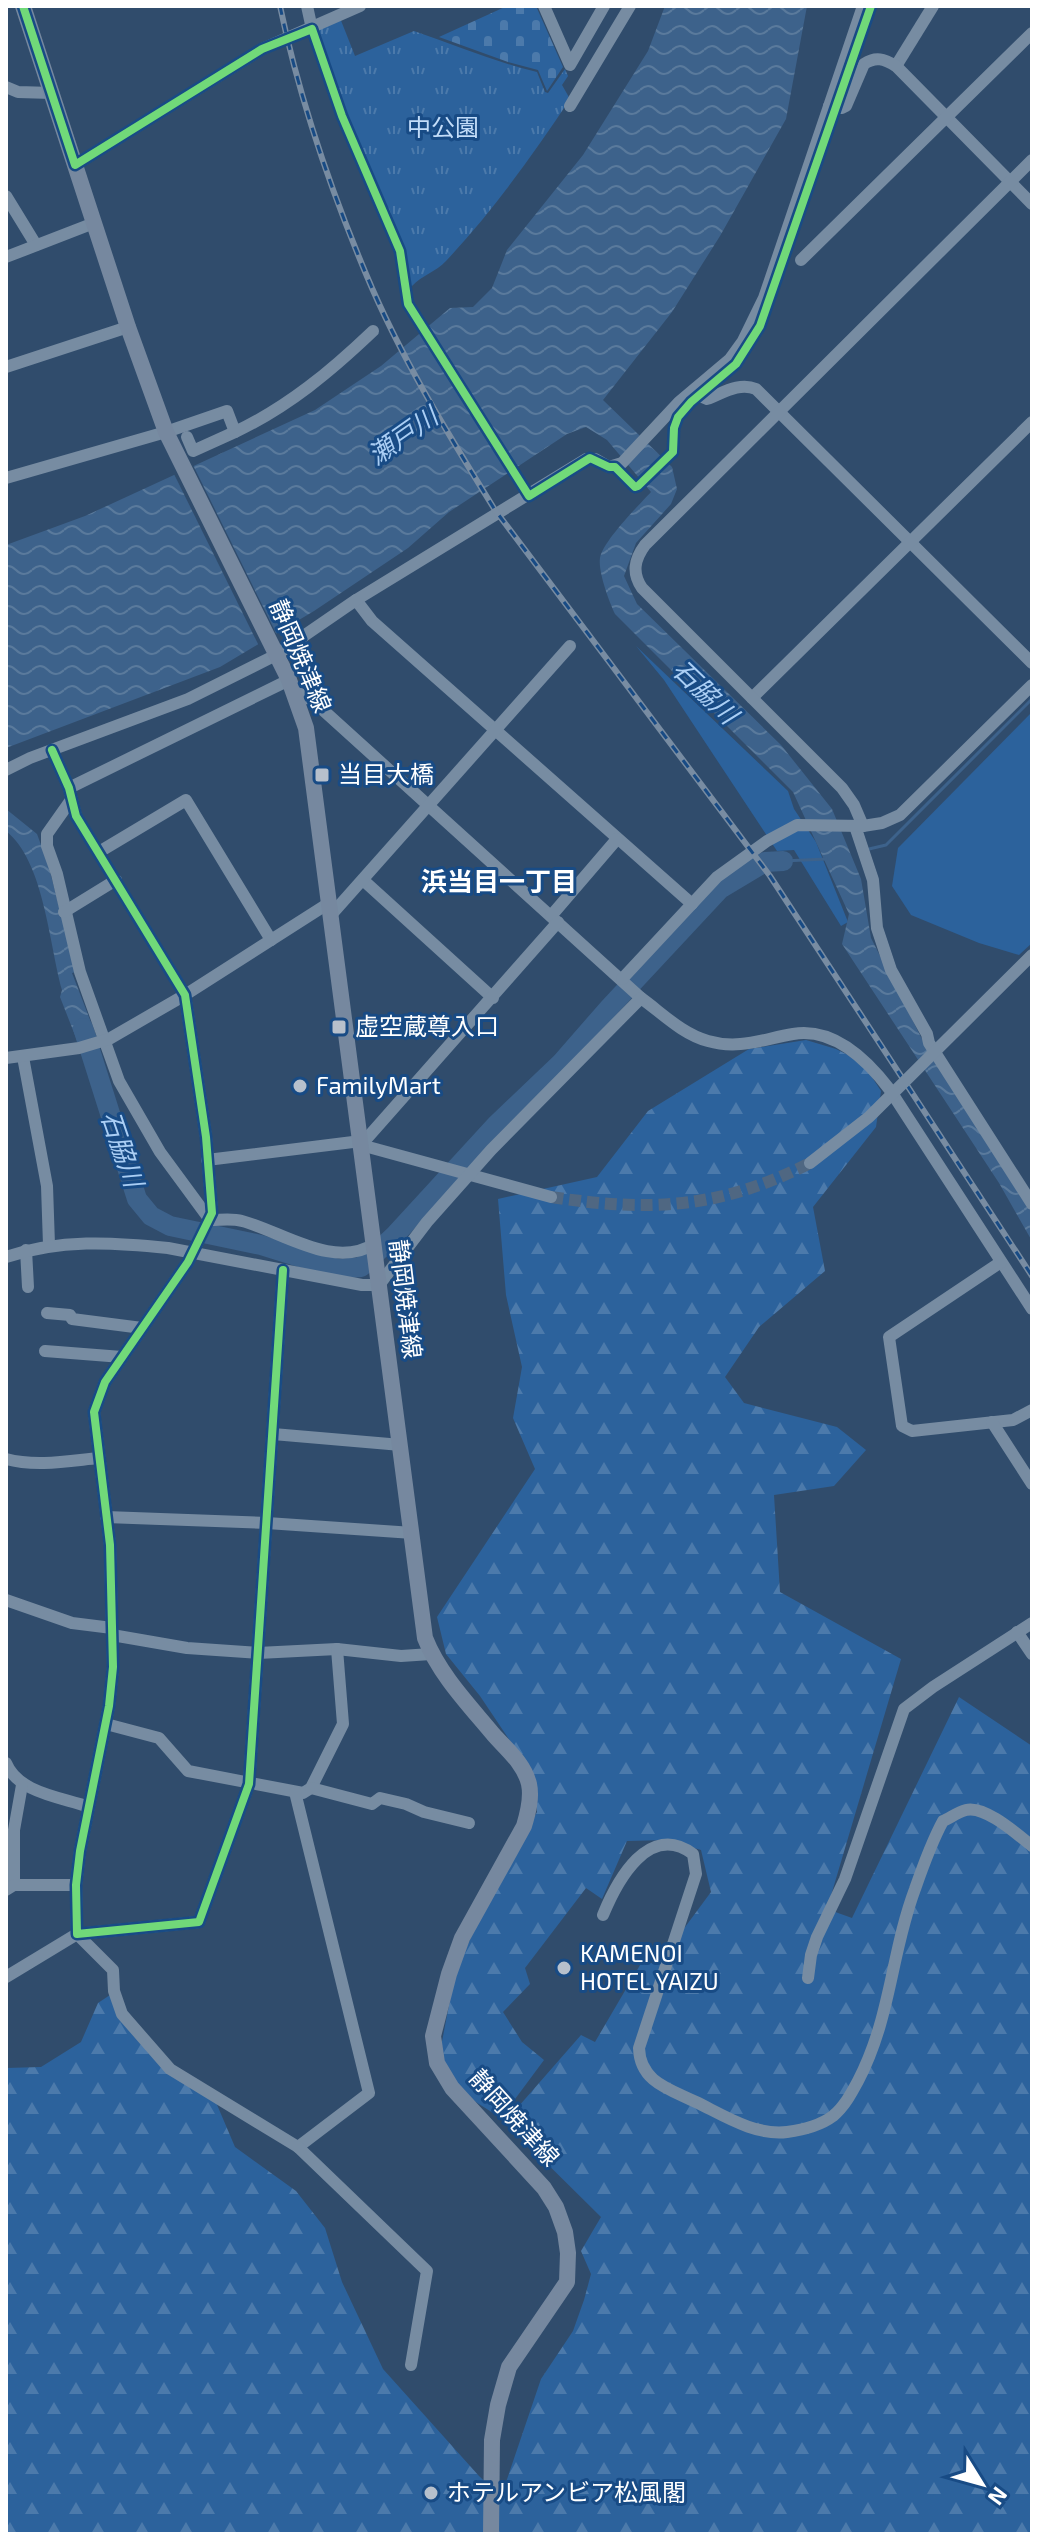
<svg xmlns="http://www.w3.org/2000/svg" width="1038" height="2540" viewBox="0 0 1038 2540" font-family="'Exo 2','Noto Sans JP',sans-serif">
	<style>
		.grass { fill: #2c629c }
		.forest { fill: url(#forest-firs) }
		.cemetery { fill: url(#cemetery-stones) }
		.park { fill: url(#park-tufts) }
		.water { fill: url(#water-waves) }
		.pier { fill: #304c6c }
		.lines { fill: none; stroke-linecap: round; stroke-linejoin: round }
		.stream { stroke: #3d628b; stroke-width: 3 }
		.river { stroke: #3d628b; stroke-width: 20 }
		.minor-tunnel { stroke: #4f6782; stroke-width: 12; stroke-dasharray: 12 6; stroke-linecap: butt }
		.minor { stroke: #778ca2; stroke-width: 12 }
		.major { stroke: #76889f; stroke-width: 16 }
		.rail-casing { stroke: #788ca2; stroke-width: 6 }
		.rail { stroke: #184b85; stroke-width: 3; stroke-dasharray: 9; stroke-linecap: butt }
		.minor-bridge { stroke: #778ca2; stroke-width: 12 }
		.cycleway-casing { stroke: #184b85; stroke-width: 13 }
		.cycleway { stroke: #71d979; stroke-width: 8 }
		.poi-dot { fill: #b7c0cc; stroke: #184b85; stroke-width: 3 }
		.labels { text-anchor: middle; stroke-width: 6; stroke-linejoin: round; paint-order: stroke }
		.park-label { font-size: 24px; fill: #c3ddf9; stroke: #184b85 }
		.street-label { font-size: 24px; fill: #fff; stroke: #184b85 }
		.poi-label { font-size: 24px; fill: #fff; stroke: #184b85; text-anchor: start }
		.water-label { font-size: 26px; font-style: italic; fill: #aacef4; stroke: #184b85 }
		.neighbourhood-label { font-size: 26px; font-weight: bold; fill: #fff; stroke: #184b85 }
	</style>
	<defs>
		<pattern id="forest-firs" width="22" height="20" patternUnits="userSpaceOnUse" patternTransform="scale(2)"><rect width="22" height="20" fill="#2c629c"/><path d="M5 1l3.5 6h-7zM16 11l3.5 6h-7z" fill="#4c7aab"/></pattern>
		<pattern id="cemetery-stones" width="16" height="16" patternUnits="userSpaceOnUse" patternTransform="scale(2)"><rect width="16" height="16" fill="#2c629c"/><path d="M2 7V4a2 2 0 0 1 4 0v3zM10 15v-3a2 2 0 0 1 4 0v3z" fill="#4c7aab"/></pattern>
		<pattern id="park-tufts" width="24" height="20" patternUnits="userSpaceOnUse" patternTransform="scale(2)"><rect width="24" height="20" fill="#2c629c"/><path d="M3 7l-1-3M5 7V3M7 7l1-3M15 17l-1-3M17 17v-4M19 17l1-3" fill="none" stroke="#4c7aab"/></pattern>
		<pattern id="water-waves" width="16" height="10" patternUnits="userSpaceOnUse" patternTransform="scale(2)"><rect width="16" height="10" fill="#3d628b"/><path d="M0 5q4-4 8 0t8 0" fill="none" stroke="#5a7a9c"/></pattern>
	</defs>
	<rect width="100%" height="100%" fill="#304c6c"/>
	<!-- grass -->
	<g class="grass">
		<polygon points="636,646 788,791 794,809 816,842 848,922 841,926 794,850 777,851 664,680"/>
		<polygon points="1032,712 1032,943 1019,955 979,943 911,915 892,886 898,848"/>
	</g>
	<!-- forest -->
	<polygon class="forest" points="806,1040 836,1049 862,1062 881,1091 876,1127 813,1207 825,1271 759,1327 725,1377 744,1403 837,1427 866,1450 834,1486 774,1495 780,1592 901,1659 827,1909 852,1918 959,1697 1032,1746 1032,2534 6,2534 6,2068 41,2067 81,2042 98,2003 110,1995 134,2036 215,2100 235,2147 296,2191 325,2228 342,2282 383,2369 479,2476 501,2497 541,2379 573,2331 584,2300 591,2274 581,2251 601,2217 505,2122 581,2035 595,2042 643,1960 657,1965 711,1892 701,1850 667,1840 627,1841 602,1899 586,1888 525,1968 530,1984 503,2012 522,2042 544,2060 501,2118 460,2092 439,2057 456,1969 486,1906 537,1812 533,1775 480,1696 446,1654 437,1617 535,1469 513,1418 522,1367 506,1295 498,1199 597,1177 648,1111 749,1049"/>
	<!-- cemetery -->
	<polygon class="cemetery" points="507,6 536,6 563,67 547,91 538,70 508,62 439,37"/>
	<!-- park -->
	<path class="park" d="M340 18 355 56 414 31C455 45 495 62 537 72L545 92 548 93 565 69 568 76 562 85 570 99C533 155 492 212 446 261 436 272 422 275 412 286L408 285 404 249 345 114 317 28Z"/>
	<!-- water -->
	<g class="water">
		<path d="M665 6H807L786 119 720 236 672 312 603 400 672 467 677 489 671 504 636 543 624 576 637 604 781 745 832 809 861 879 871 938 924 1043 1032 1212V1241L999 1183 842 944 849 914 793 792 615 614C609 601 598 572 600 558 603 541 639 505 651 492L607 440 586 427 567 434 449 512 408 548 314 611 220 667 6 748V545L85 516 315 410 381 366 450 308 473 307 492 288 507 250 583 155 648 51Z"/>
		<path d="M6 809 37 834 48 864 76 972 72 973 97 1038 78 1043 60 997 62 990C49 943 44 861 6 831Z"/>
	</g>
	<!-- pier -->
	<polygon class="pier" points="191,461 278,637 260,648 172,470"/>
	<g class="lines">
		<!-- stream -->
		<g class="stream">
			<polyline points="869,849 886,845 1032,699"/>
			<polyline points="783,861 826,859"/>
		</g>
		<!-- river -->
		<polyline class="river" points="83,1028 137,1199 151,1216 170,1226 261,1245 338,1269 361,1267 395,1235 496,1125 561,1063 609,1008 720,889 765,862 783,861"/>
		<!-- minor-tunnel -->
		<path class="minor-tunnel" d="M551 1197C650 1212 719 1209 810 1163"/>
		<!-- minor -->
		<g class="minor">
			<polyline points="307,6 312,29"/>
			<polyline points="544,6 570,65 604,6"/>
			<polyline points="896,66 933,6"/>
			<polyline points="6,87 18,92 52,93"/>
			<polyline points="570,106 630,6"/>
			<path d="M829 106 842 108 846 106 864 64C876 56 884 59 896 66L1032 204"/>
			<polyline points="75,165 262,49 360,6"/>
			<polyline points="6,196 36,245"/>
			<polyline points="6,257 94,223"/>
			<polyline points="801,260 1032,33"/>
			<polyline points="6,367 128,327"/>
			<path d="M695 389 700 396 707 399C723 393 739 382 756 389L1032 663"/>
			<polyline points="187,437 193,451 235,432"/>
			<path d="M6 478 166 432 227 411 235 432C288 407 331 371 373 331"/>
			<polyline points="356,600 372,621 692,904"/>
			<polyline points="293,690 313,701 641,998"/>
			<polyline points="752,698 1032,422"/>
			<polyline points="52,750 69,788 76,816 185,995 206,1137 212,1213 188,1262 105,1382 94,1412 110,1545 113,1667 109,1706 80,1851 76,1885 77,1934 199,1922 249,1784 283,1270"/>
			<polyline points="6,770 30,758 188,699 276,655 356,600 586,459 595,459 609,467 622,463 679,402 730,359 743,341 764,298 863,6"/>
			<polyline points="69,788 289,680"/>
			<polyline points="71,800 47,834 47,846 57,874 80,972 119,1081 160,1152 210,1220"/>
			<polyline points="855,826 873,880 877,928 891,970 927,1034 929,1043 1032,1204"/>
			<path d="M863 826 854 805 842 788 642 588C632 573 634 560 645 545L1032 160"/>
			<polyline points="99,852 186,800 271,940"/>
			<polyline points="363,880 493,998"/>
			<polyline points="64,912 116,880"/>
			<polyline points="331,915 570,646"/>
			<polyline points="551,916 617,839"/>
			<polyline points="622,979 717,877 767,841 797,825 863,826 882,823 900,815 1032,685"/>
			<polyline points="23,1057 47,1186 49,1245"/>
			<polyline points="6,1058 79,1048 109,1039 185,995 329,903"/>
			<polyline points="207,1160 361,1141"/>
			<polyline points="551,1197 361,1145 558,922"/>
			<path d="M210 1220C221 1220 232 1218 242 1221 281 1231 334 1270 374 1244"/>
			<polyline points="26,1250 28,1287"/>
			<path d="M6 1257C60 1239 112 1242 168 1248L362 1285H379L427 1222 491 1150 641 998C662 1013 682 1034 708 1041 739 1050 763 1039 793 1034 834 1027 868 1061 890 1090L1032 1309"/>
			<polyline points="1001,1262 889,1337 902,1426 912,1431 1013,1420 1032,1410"/>
			<polyline points="47,1313 70,1315 72,1319 142,1328"/>
			<polyline points="45,1351 122,1357"/>
			<polyline points="992,1422 1032,1484"/>
			<polyline points="273,1434 401,1445"/>
			<path d="M6 1459C36 1467 68 1461 98 1458"/>
			<polyline points="106,1517 267,1523 413,1533"/>
			<polyline points="6,1600 72,1623 112,1628"/>
			<polyline points="1017,1632 1032,1654"/>
			<polyline points="112,1635 187,1648 258,1653 337,1649 401,1656 431,1654"/>
			<polyline points="106,1724 159,1738 188,1771 303,1793 311,1788 343,1724 337,1649"/>
			<path d="M6 1763C18 1793 61 1797 89 1807"/>
			<polyline points="311,1788 372,1804 380,1798 406,1804 424,1812 469,1823"/>
			<polyline points="295,1792 369,2093 298,2147"/>
			<polyline points="14,1885 14,1830 22,1785"/>
			<polyline points="6,1890 14,1885 76,1885"/>
			<path d="M603 1915C617 1881 649 1821 693 1854L696 1874 639 2048C640 2082 669 2089 696 2102 723 2115 755 2136 787 2132 802 2130 821 2125 833 2116 844 2107 851 2094 858 2081 891 2018 891 1953 915 1889 923 1866 931 1843 943 1821 950 1818 958 1812 966 1810 985 1805 1018 1835 1032 1846"/>
			<polyline points="6,1977 77,1934 113,1970 114,1991 122,2014 170,2069 298,2147 427,2271 411,2365"/>
			<polyline points="808,1978 811,1955 817,1937 845,1879 904,1709 933,1687 1032,1623"/>
		</g>
		<!-- major -->
		<path class="major" d="M23 6 128 327 166 432 289 680 306 728 425 1638C439 1674 469 1705 493 1734 506 1749 524 1763 529 1784 532 1798 528 1813 524 1826L462 1938 449 1974 433 2036 437 2063 452 2088 544 2188 556 2207 565 2232 568 2253 567 2282 509 2367 498 2405 492 2440 491 2534"/>
		<!-- rail casing -->
		<g class="rail-casing">
			<path id="rail" d="M280 6C299 97 330 188 366 274 400 356 448 434 495 510L770 876 1032 1276"/>
		</g>
		<!-- rail -->
		<use href="#rail" class="rail"/>
		<!-- minor-bridge -->
		<polyline class="minor-bridge" points="810,1163 869,1117 1032,955"/>
		<!-- cycleway casing -->
		<g class="cycleway-casing">
			<g id="cycleway">
				<polyline points="23,6 75,165 262,49 312,29 342,116 400,251 408,304 529,496 590,458 609,467 615,467 635,487 638,486 673,452 674,428 678,417 691,402 736,364 760,326 871,6"/>
				<polyline points="52,750 69,788 76,816 185,995 206,1137 212,1213 188,1262 105,1382 94,1412 110,1545 113,1667 109,1706 80,1851 76,1885 77,1934 199,1922 249,1784 283,1270"/>
			</g>
		</g>
		<!-- cycleway -->
		<use href="#cycleway" class="cycleway"/>
	</g>
	<!-- markers -->
	<g class="poi-dot">
		<rect x="314" y="767" width="16" height="16" rx="4"/>
		<rect x="331" y="1019" width="16" height="16" rx="4"/>
		<circle cx="300" cy="1086" r="8"/>
		<circle cx="564" cy="1968" r="8"/>
		<circle cx="431" cy="2493" r="8"/>
	</g>
	<g class="labels">
		<!-- park labels -->
		<g class="park-label">
			<text x="443" y="136">中公園</text>
		</g>
		<!-- street labels -->
		<g class="street-label">
			<text transform="translate(300 656) rotate(67)" y="8">静岡焼津線</text>
			<text transform="translate(405 1299) rotate(83)" y="8">静岡焼津線</text>
			<text transform="translate(514 2118) rotate(48)" y="8">静岡焼津線</text>
		</g>
		<!-- poi labels -->
		<g class="poi-label">
			<text x="338" y="783">当目大橋</text>
			<text x="355" y="1035">虚空蔵尊入口</text>
			<text x="316" y="1094">FamilyMart</text>
			<text x="580" y="1962">KAMENOI<tspan x="580" dy="28">HOTEL YAIZU</tspan></text>
			<text x="447" y="2501">ホテルアンビア松風閣</text>
		</g>
		<!-- water labels -->
		<g class="water-label">
			<text transform="translate(403 436) rotate(-35)" y="9">瀬戸川</text>
			<text transform="translate(705 692) rotate(44)" y="9">石脇川</text>
			<text transform="translate(122 1149) rotate(71)" y="9">石脇川</text>
		</g>
		<!-- neighbourhood labels -->
		<g class="neighbourhood-label">
			<text x="499" y="891">浜当目一丁目</text>
		</g>
	</g>
	<!-- border -->
	<rect width="1038" height="2540" fill="none" stroke="#ffffff" stroke-width="16"/>
	<!-- north arrow -->
	<g transform="translate(982 2484) rotate(127)" stroke="#184b85" stroke-width="6" paint-order="stroke">
	<path d="M0-6L14 30L0 20L-14 30Z" fill="#ffffff"/>
	<text y="-12" font-size="22" font-weight="bold" text-anchor="middle" fill="#ffffff">N</text>
	</g>
</svg>
